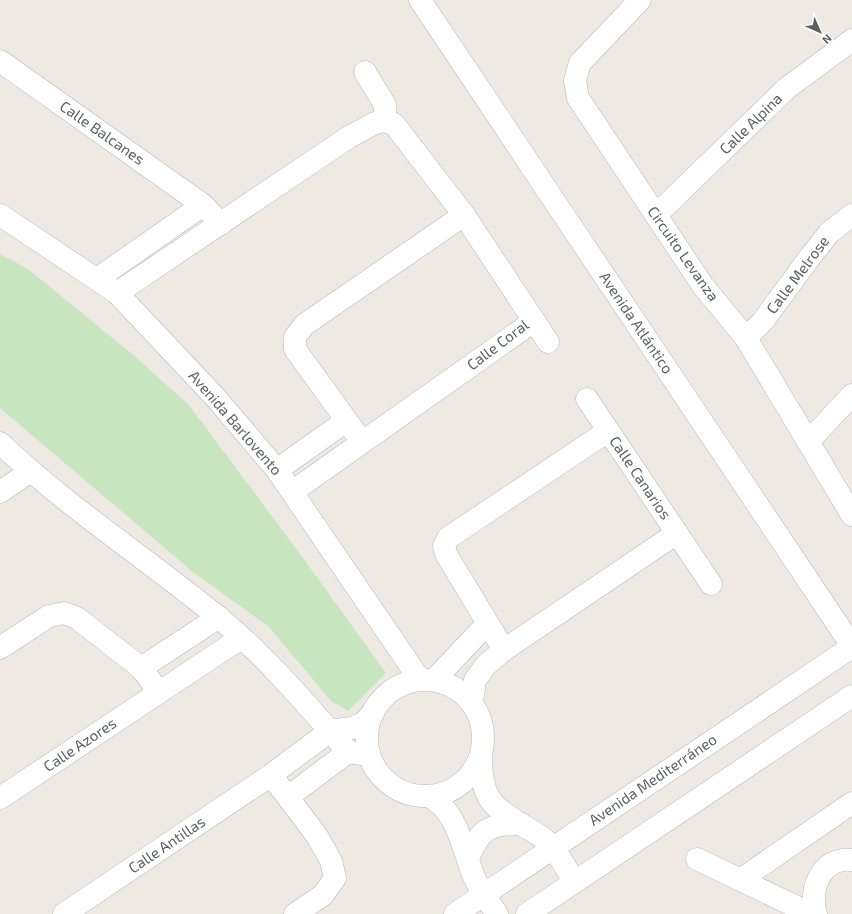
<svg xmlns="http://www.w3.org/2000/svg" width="852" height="914" viewBox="0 0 852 914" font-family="'Exo 2',sans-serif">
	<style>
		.green { fill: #c7e5bf }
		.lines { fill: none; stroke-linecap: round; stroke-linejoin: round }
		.minor-casing { stroke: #b3b7ba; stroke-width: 23 }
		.minor { stroke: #fff; stroke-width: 22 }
		.labels { text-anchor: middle; stroke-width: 3.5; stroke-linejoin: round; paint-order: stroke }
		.street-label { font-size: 15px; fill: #5b6063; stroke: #fff }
	</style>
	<rect width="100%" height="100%" fill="#eee9e3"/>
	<!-- green -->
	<polygon class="green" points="0,254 28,269 132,354 188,404 303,558 386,673 348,711 331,701 269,627 193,572 0,408"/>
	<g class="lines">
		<!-- minor casing -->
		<g class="minor-casing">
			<g id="minor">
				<polyline points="420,0 852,646"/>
				<polyline points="640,0 580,63 575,80 578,98 703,286 746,338 852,515"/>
				<polyline points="0,61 203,205 221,224"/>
				<polyline points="365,72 385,105 385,121"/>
				<polyline points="385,121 394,124 464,215 548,342"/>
				<polyline points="0,215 117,293 215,397 277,470 420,680"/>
				<polyline points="656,215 787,88 852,40"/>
				<polyline points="97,279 203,205"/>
				<polyline points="117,293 349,137 375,123 385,121"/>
				<polyline points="746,338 763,321 810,257 829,233 852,215"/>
				<polyline points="587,399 711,584"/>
				<polyline points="362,442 295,349 295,337 304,325 464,215"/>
				<polyline points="808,442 852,395"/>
				<path d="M0 443C67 507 146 558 218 617 265 655 308 706 348 752L369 755"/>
				<polyline points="277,470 346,421"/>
				<polyline points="0,492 31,471"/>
				<polyline points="292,492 534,321"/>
				<polyline points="0,648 49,616 64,613 77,618 141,668 159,692"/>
				<polyline points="504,650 446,554 444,546 448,538 608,431"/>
				<polyline points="141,668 219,617"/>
				<circle cx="425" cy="738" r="58"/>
				<polyline points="434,680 487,624"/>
				<polyline points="472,702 475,680 486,665 504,650 677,533"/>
				<path d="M481 756C481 797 490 806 524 826 530 830 538 834 544 839 557 850 565 867 574 881"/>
				<polyline points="271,775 317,836 331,861 335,878 323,895 295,914"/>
				<path d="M428 796C457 809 463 850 474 877 480 890 489 902 497 914"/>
				<polyline points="288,797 348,752"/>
				<polyline points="0,798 241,638"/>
				<path d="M468 859C479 830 488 824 519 824"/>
				<polyline points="697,859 811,914"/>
				<polyline points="740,880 852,803"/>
				<polyline points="64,914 271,775 330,731 352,728 363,723 373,713"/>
				<polyline points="455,914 852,647"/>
				<polyline points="527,914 852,696"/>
				<path d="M816 914C808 889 822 856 852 860"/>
			</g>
		</g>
		<!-- minor -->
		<use href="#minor" class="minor"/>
	</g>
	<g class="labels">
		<!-- street labels -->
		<g class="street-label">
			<text transform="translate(751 124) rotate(-44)" y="5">Calle Alpina</text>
			<text transform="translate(102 133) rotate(35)" y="5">Calle Balcanes</text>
			<text transform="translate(683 254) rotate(55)" y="5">Circuito Levanza</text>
			<text transform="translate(798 275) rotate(-53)" y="5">Calle Melrose</text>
			<text transform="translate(636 323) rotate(56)" y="5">Avenida Atlántico</text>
			<text transform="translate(498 345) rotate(-37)" y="5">Calle Coral</text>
			<text transform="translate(235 423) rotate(49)" y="5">Avenida Barlovento</text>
			<text transform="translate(640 478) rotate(56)" y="5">Calle Canarios</text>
			<text transform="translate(80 745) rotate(-34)" y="5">Calle Azores</text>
			<text transform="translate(653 780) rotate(-34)" y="5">Avenida Mediterráneo</text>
			<text transform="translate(167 845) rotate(-34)" y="5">Calle Antillas</text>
		</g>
	</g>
	<!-- north arrow -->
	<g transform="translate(820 32) rotate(135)" stroke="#ffffff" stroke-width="3" paint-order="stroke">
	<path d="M0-3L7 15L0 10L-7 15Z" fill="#5b6063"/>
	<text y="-6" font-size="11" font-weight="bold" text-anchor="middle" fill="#5b6063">N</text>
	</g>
</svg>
